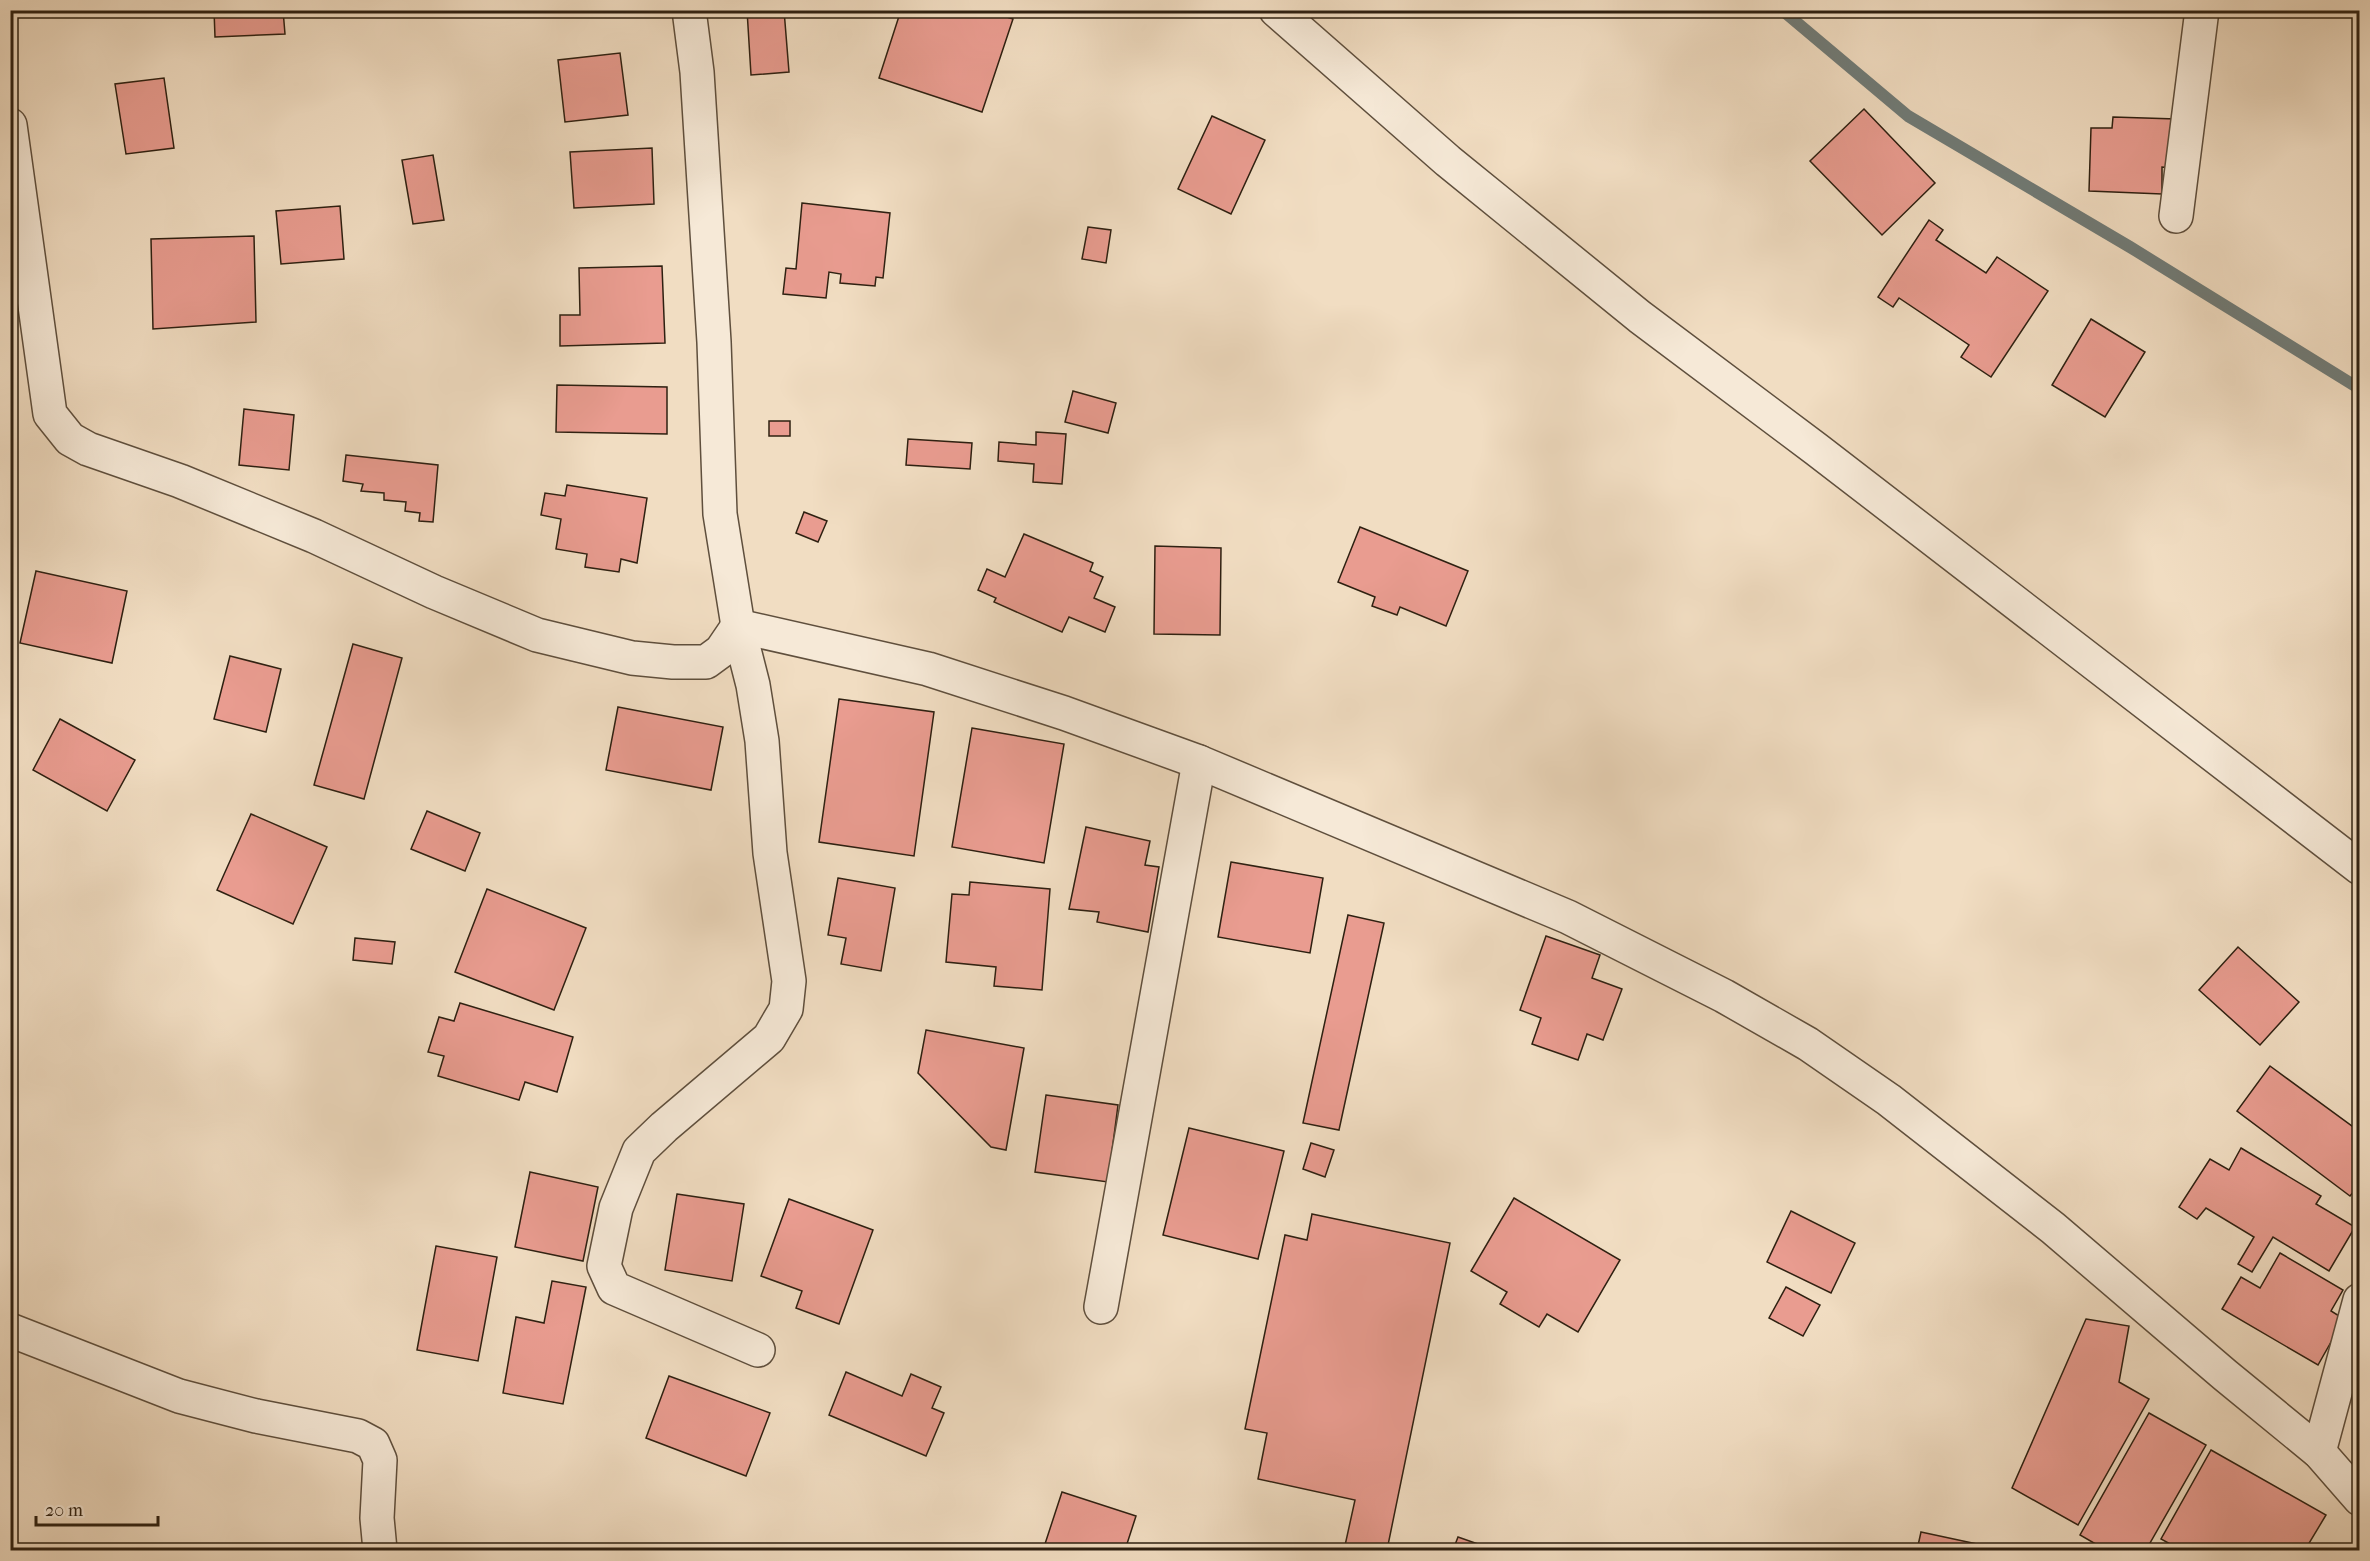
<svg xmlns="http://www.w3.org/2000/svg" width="2370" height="1561" viewBox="0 0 2370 1561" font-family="'IM FELL French Canon',serif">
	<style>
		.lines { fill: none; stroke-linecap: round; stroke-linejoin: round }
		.stream { stroke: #717c78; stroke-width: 12 }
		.building { fill: #e99c90; stroke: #2e2011; stroke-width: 1.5 }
		.minor-casing { stroke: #5f4f3d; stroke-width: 36 }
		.minor { stroke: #f6e9d7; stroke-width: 33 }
	</style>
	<rect width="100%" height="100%" fill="#f1ddc2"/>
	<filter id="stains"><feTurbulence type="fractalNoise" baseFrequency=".00333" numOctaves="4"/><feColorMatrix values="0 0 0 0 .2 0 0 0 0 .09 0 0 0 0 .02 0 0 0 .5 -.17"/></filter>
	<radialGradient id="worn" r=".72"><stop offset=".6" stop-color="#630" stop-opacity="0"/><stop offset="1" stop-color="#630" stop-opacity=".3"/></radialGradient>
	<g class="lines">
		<!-- stream -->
		<polyline class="stream" points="1782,10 1908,116 2130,247 2360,389"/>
	</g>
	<!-- building -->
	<g class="building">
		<polygon points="214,10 283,10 285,34 215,37"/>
		<polygon points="747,10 784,10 789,72 751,75"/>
		<polygon points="901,10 986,10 1013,19 982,112 879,78"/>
		<polygon points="620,53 628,115 565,122 558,60"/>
		<polygon points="164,78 174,148 126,154 115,84"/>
		<polygon points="1864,109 1935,183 1882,235 1810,161"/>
		<polygon points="1212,116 1265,140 1231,214 1178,189"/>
		<polygon points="2113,117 2176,119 2174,168 2162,167 2162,194 2089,191 2091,128 2112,128"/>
		<polygon points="652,148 654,204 574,208 570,152"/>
		<polygon points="433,155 444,220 413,224 402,160"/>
		<polygon points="802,203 890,213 883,278 876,277 875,286 840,283 841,274 829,272 826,298 783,294 786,268 796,269"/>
		<polygon points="340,206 344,259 281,264 276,211"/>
		<polygon points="1929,220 1943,230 1936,240 1986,273 1997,257 2048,291 1991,377 1961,357 1969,345 1899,298 1893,307 1878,297"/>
		<polygon points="1088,227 1111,230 1106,263 1082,259"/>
		<polygon points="254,236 256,322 153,329 151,239"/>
		<polygon points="662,266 665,343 560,346 560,315 580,315 579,268"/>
		<polygon points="2091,319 2145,352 2105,417 2052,385"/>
		<polygon points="557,385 667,387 667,434 556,432"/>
		<polygon points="1073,391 1116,403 1108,433 1065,422"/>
		<polygon points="244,409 294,415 289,470 239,465"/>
		<rect x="769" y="421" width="21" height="15"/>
		<polygon points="1036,432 1066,434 1062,484 1033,482 1034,464 998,461 999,442 1036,445"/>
		<polygon points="908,439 972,443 970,469 906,465"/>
		<polygon points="346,455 438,465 433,522 419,521 420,513 405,511 406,502 384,500 384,493 361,491 363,484 343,481"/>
		<polygon points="567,485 647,498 637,563 621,559 619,572 585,567 587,554 556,549 561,519 541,515 545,493 565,496"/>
		<polygon points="804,512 827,521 818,542 796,533"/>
		<polygon points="1360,527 1468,571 1446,626 1400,607 1397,615 1372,606 1375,597 1338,582"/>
		<polygon points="1024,534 1093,563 1090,571 1103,577 1094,598 1115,607 1105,632 1069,617 1062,632 994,602 996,598 978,590 987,569 1005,577"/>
		<polygon points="1155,546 1221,548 1220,635 1154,634"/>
		<polygon points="36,571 127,591 112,663 20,643"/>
		<polygon points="353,644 402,658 364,799 314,785"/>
		<polygon points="230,656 281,669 266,732 214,719"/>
		<polygon points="839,699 934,712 914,856 819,842"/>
		<polygon points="618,707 723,727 711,790 606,770"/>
		<polygon points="60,719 135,760 107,811 33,770"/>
		<polygon points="972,728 1064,744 1044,863 952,847"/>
		<polygon points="427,811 480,833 465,871 411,849"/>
		<polygon points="251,814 327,847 293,924 217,890"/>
		<polygon points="1086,827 1150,841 1145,865 1159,867 1148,932 1097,922 1099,912 1069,909"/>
		<polygon points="1231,862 1323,878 1310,953 1218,937"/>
		<polygon points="838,878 895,888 881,971 841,964 846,938 828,935"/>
		<polygon points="970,882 1050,889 1042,990 994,986 996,967 946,962 952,894 969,895"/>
		<polygon points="487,889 586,928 554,1010 455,972"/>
		<polygon points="1348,915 1384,923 1339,1130 1303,1123"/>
		<polygon points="1546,936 1600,955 1592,978 1622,989 1603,1040 1587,1034 1578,1060 1532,1044 1541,1018 1520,1010"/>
		<polygon points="355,938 395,942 392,964 353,960"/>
		<polygon points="2238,947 2299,1002 2260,1045 2199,990"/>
		<polygon points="460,1003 573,1037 557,1092 525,1082 519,1100 438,1076 444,1056 428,1052 439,1017 454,1021"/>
		<polygon points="926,1030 1024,1048 1006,1150 991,1147 918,1073"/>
		<polygon points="2270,1066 2360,1132 2360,1184 2350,1196 2237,1111"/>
		<polygon points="1046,1095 1118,1105 1108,1182 1035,1172"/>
		<polygon points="1189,1128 1284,1151 1258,1259 1163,1235"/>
		<polygon points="1311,1143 1334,1150 1325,1177 1303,1169"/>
		<polygon points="2241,1148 2321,1196 2316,1204 2355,1227 2329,1271 2273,1237 2252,1272 2238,1264 2254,1237 2206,1208 2197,1219 2179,1207 2210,1159 2229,1170"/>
		<polygon points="530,1172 598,1187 583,1261 515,1247"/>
		<polygon points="677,1194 744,1204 732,1281 665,1270"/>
		<polygon points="1514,1198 1620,1260 1578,1332 1547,1314 1539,1327 1500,1304 1507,1292 1471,1271"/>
		<polygon points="789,1199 873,1230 839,1324 796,1308 802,1291 761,1276"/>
		<polygon points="1791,1211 1855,1243 1831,1293 1767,1262"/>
		<polygon points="1312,1214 1450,1243 1387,1550 1344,1550 1355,1500 1258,1479 1267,1433 1245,1429 1285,1235 1307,1240"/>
		<polygon points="436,1246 497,1257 478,1361 417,1350"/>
		<polygon points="2280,1253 2343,1290 2331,1311 2344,1319 2318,1365 2222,1309 2241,1277 2260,1288"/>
		<polygon points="552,1281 586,1287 563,1404 503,1393 516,1317 544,1323"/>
		<polygon points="1786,1287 1820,1305 1803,1336 1769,1318"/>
		<polygon points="2086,1319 2129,1326 2119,1382 2149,1399 2078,1525 2012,1488"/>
		<polygon points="846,1372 902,1396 911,1374 941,1387 932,1408 944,1413 926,1456 829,1415"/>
		<polygon points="669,1376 770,1413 746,1476 646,1438"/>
		<polygon points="2149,1413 2206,1445 2146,1550 2106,1550 2080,1535"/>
		<polygon points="2211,1450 2326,1515 2305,1550 2181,1550 2161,1539"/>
		<polygon points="1062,1492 1136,1516 1125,1550 1043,1550"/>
		<polygon points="1921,1532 2005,1550 1917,1550"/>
		<polygon points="1458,1537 1495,1550 1453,1550"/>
	</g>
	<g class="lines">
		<!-- minor casing -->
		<g class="minor-casing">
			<g id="minor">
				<polyline points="689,10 697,72 714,342 720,514 738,626 753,685 762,741 770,853 789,981 786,1009 769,1038 664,1127 639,1151 616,1208 604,1266 614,1288 758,1350"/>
				<polyline points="1276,10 1448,161 1640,317 1816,449 2360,868"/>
				<polyline points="10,125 50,414 70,439 88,449 180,481 314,536 434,592 537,635 632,658 673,662 706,662 721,651 738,626"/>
				<polyline points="2176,216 2202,10"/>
				<polyline points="738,626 928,669 1064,713 1199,762 1568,917 1724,996 1808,1044 1889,1100 2053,1228 2225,1375 2319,1452 2360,1499"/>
				<polyline points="1101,1307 1199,762"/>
				<polyline points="10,1330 179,1396 256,1416 358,1436 373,1444 380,1460 377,1518 380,1550"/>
				<polyline points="2319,1452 2360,1300"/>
			</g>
		</g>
		<!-- minor -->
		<use href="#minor" class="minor"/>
	</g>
	<!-- margin -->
	<rect width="2370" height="1561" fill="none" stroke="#f1ddc2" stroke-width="36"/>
	<rect x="12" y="12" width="2346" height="1537" fill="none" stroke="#2e2011" stroke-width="3"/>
	<rect x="18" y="18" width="2334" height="1525" fill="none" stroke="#2e2011" stroke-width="1.5"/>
	<!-- scale -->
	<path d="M36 1516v9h122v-9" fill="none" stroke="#2e2011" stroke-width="3"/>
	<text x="45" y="1516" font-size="18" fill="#2e2011" stroke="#f6e9d7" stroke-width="4.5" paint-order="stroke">20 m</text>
	<rect width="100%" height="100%" filter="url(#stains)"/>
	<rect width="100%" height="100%" fill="url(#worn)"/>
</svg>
